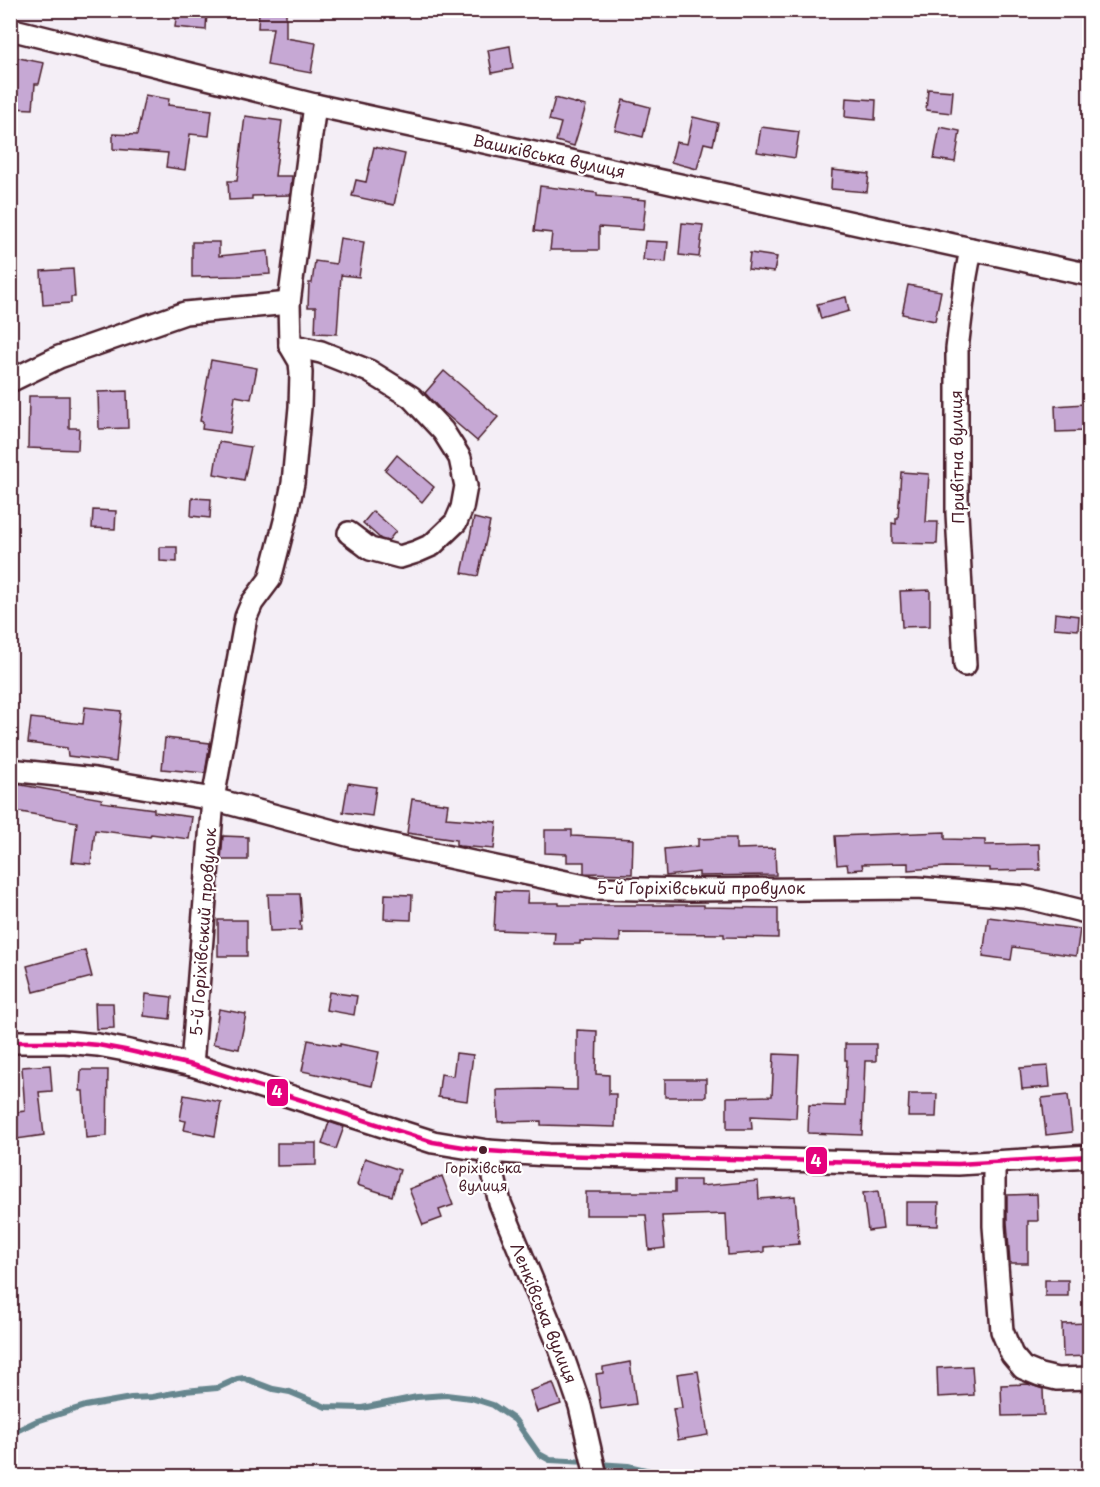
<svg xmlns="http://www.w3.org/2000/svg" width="1100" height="1487" viewBox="0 0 1100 1487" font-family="'Playpen Sans',sans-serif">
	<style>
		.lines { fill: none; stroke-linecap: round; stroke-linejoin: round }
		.stream { stroke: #66868e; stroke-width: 6 }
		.building { fill: #c6a8d4; stroke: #4a1f2b; stroke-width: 1.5 }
		.minor-casing { stroke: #4a1f2b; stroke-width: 26 }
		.minor { stroke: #fff; stroke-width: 21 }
		.bus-1-casing { stroke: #fff; stroke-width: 9 }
		.bus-1 { stroke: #e5007d; stroke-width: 4.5 }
		.bus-dot { fill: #4a1f2b; stroke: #fff; stroke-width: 2 }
		.labels { text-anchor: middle; stroke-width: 4.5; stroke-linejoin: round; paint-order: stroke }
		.bus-label { font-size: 14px; fill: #4a1f2b; stroke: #fff }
		.street-label { font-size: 16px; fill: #4a1f2b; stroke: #fff }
		.line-badge { stroke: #fff; stroke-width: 2 }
		.badge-label { font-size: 16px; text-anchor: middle; font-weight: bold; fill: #fff }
	</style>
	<rect width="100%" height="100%" fill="#f4eef6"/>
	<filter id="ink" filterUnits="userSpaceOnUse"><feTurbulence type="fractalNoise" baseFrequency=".0167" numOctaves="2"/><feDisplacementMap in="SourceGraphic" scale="12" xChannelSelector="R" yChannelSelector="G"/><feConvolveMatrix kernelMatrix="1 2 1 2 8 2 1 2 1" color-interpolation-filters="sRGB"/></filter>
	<g filter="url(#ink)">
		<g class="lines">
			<!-- stream -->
			<g class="stream">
				<polyline points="10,1434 37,1421 85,1406 131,1398 152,1397 185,1391 217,1388 237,1379 244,1378 273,1389 290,1392 326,1407 362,1408 417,1397 446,1395 471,1398 493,1405 515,1420 539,1454 550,1460 587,1462"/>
				<polyline points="598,1464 628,1466 650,1471"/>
			</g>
		</g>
		<!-- building -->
		<g class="building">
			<polygon points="177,10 207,10 206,30 175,27"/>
			<polygon points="286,10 286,38 316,43 311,73 267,65 273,28 258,28 259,11"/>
			<polygon points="510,46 513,69 492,73 488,50"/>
			<polygon points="14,57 44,63 39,84 35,84 33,109 10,108 10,78"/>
			<polygon points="928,89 953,91 951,113 926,110"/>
			<polygon points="145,95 169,99 168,105 212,110 209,136 190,134 185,170 166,167 168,153 113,149 113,134 137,135"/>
			<polygon points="555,98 586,106 574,146 556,141 561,123 549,120"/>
			<polygon points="846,98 876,100 875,120 845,117"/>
			<polygon points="623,100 650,107 643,137 615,130"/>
			<polygon points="245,116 282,121 275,176 292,176 290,195 252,196 252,199 229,200 228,181 237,181"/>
			<polygon points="693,117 718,123 713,145 704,143 697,169 671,162 676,142 687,144"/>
			<polygon points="761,127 799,132 795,158 757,152"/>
			<polygon points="940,127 960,131 955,162 934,159"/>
			<polygon points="374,147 405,154 394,205 352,196 356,180 366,182"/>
			<polygon points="832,170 869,174 867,192 831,189"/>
			<polygon points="540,186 597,193 597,196 646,200 643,230 599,227 599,250 550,250 552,233 534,231"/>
			<polygon points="682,223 703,225 699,257 679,255"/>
			<polygon points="340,238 364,242 359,277 341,275 337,334 315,333 316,307 308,307 309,283 312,283 315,261 336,264"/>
			<polygon points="645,241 668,242 666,262 643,260"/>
			<polygon points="192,242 219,242 219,256 268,251 270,274 238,276 192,277"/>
			<polygon points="750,253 777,257 774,272 748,269"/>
			<polygon points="73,269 75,297 71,297 71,303 43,305 41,271"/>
			<polygon points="908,285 941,291 935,321 902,314"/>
			<polygon points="846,297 849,311 821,319 817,304"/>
			<polygon points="211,360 257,368 251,399 235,396 230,433 202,429 203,422 200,421"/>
			<polygon points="444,371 498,417 477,441 440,409 425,393"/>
			<polygon points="127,391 128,428 99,429 98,392"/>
			<polygon points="29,396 69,396 69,428 79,428 78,450 28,448"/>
			<polygon points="1084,404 1085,431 1056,432 1055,406"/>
			<polygon points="219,442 251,447 244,480 214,474"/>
			<polygon points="397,455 434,487 422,502 385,470"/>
			<polygon points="901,472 929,474 926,522 938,522 937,544 892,543 892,523 896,524 896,518 898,518"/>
			<polygon points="192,498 211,499 210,518 191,516"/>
			<polygon points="93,510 116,511 115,529 92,528"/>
			<polygon points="373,511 396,531 388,541 381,539 363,523"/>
			<polygon points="474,518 490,522 478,576 462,573"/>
			<polygon points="160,547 177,547 177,562 160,561"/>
			<polygon points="930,590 930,626 902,627 900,591"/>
			<polygon points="1055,613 1079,616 1078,630 1054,628"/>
			<polygon points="85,707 121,711 116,762 68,756 67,748 28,743 31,718 83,724"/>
			<polygon points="165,738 210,743 205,773 162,769"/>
			<polygon points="10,783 102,799 101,802 154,809 154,812 192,817 189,839 151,834 150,837 95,830 91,864 72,862 77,822 10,810"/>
			<polygon points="348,783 376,787 372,816 343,812"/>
			<polygon points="412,799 448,804 446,818 497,822 494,849 459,846 456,845 456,840 407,833"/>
			<polygon points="545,830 572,830 572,836 633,839 632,874 584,873 584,862 567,862 567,854 545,853"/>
			<polygon points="945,832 945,839 985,840 985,845 1039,844 1040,870 990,871 990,868 946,867 908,870 908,863 862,864 863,869 848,870 847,864 837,865 835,836"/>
			<polygon points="223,836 248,837 248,860 221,860"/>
			<polygon points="724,838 736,838 736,849 775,848 776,875 699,876 699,872 666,876 664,849 698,846 698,839"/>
			<polygon points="496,891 528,892 527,903 559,903 559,905 704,905 704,907 778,908 778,938 724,937 724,934 620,933 620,942 580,941 580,944 554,944 555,932 494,930"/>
			<polygon points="268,894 300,894 302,921 300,921 301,930 270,931"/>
			<polygon points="385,894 412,895 411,920 384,919"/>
			<polygon points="988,917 1080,929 1076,956 1013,947 1011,960 983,956"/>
			<rect x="218" y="920" width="29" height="36"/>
			<polygon points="85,950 92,977 34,992 27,966"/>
			<polygon points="329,992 357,996 354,1015 326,1010"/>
			<polygon points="146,994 172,997 170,1019 144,1016"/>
			<polygon points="95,1003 113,1003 114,1028 96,1029"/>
			<polygon points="219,1009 246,1014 239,1049 213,1044"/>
			<polygon points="577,1030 597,1031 596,1074 609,1075 609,1094 616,1094 615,1127 541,1125 541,1121 498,1122 497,1090 539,1089 577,1090"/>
			<polygon points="308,1040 340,1046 340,1044 379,1052 372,1086 302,1071"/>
			<polygon points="845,1044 876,1044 876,1061 865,1061 862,1135 808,1133 809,1105 845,1106 847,1060 845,1060"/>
			<polygon points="456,1053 473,1055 467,1101 438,1097 441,1074 453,1076"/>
			<polygon points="774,1054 799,1055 796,1118 751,1116 752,1129 727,1129 727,1097 772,1096"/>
			<polygon points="50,1065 52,1091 39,1092 44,1135 10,1140 10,1113 25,1111 22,1067"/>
			<polygon points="1048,1066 1050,1087 1022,1089 1020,1068"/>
			<polygon points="81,1070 108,1070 107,1136 86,1138 83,1091 80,1091"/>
			<rect x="665" y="1079" width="41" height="18"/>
			<polygon points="909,1094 937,1094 936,1117 908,1117"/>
			<polygon points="184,1095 221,1102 215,1136 184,1130 186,1121 180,1120"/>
			<polygon points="1068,1095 1072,1132 1046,1135 1042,1098"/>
			<polygon points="329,1122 344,1127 336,1149 322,1144"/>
			<polygon points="277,1143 316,1143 316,1165 277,1166"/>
			<polygon points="365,1158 400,1170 392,1196 357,1185"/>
			<polygon points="442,1176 453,1205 439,1210 442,1218 423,1225 409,1189"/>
			<polygon points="675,1180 700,1180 700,1186 758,1181 759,1199 795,1196 799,1244 764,1247 764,1252 728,1255 726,1214 662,1216 665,1248 649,1250 646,1215 586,1215 586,1192 675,1192"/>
			<polygon points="878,1191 883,1229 868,1231 863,1193"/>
			<polygon points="1037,1194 1038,1221 1028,1221 1028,1263 1010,1263 1007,1222 1007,1195"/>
			<polygon points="906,1202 939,1202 938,1226 906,1225"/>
			<rect x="1045" y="1280" width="23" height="16"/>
			<polygon points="1089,1323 1089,1356 1063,1357 1062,1324"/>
			<polygon points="630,1362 636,1404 601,1409 596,1374 603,1373 603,1367"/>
			<polygon points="972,1366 974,1395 938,1397 937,1368"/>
			<polygon points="698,1371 708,1435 678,1440 673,1409 682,1408 677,1374"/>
			<polygon points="553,1383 561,1404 537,1412 530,1391"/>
			<polygon points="1028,1384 1043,1389 1044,1415 1002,1416 1001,1385"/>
		</g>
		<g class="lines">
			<!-- minor casing -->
			<g class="minor-casing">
				<g id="minor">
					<polyline points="10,29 315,105 1090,275"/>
					<polyline points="290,345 321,352 369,371 411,397 443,431 460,458 466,486 462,508 456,522 432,545 416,552 400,557 370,549 349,533"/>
					<polyline points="10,381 59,357 185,313 289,303"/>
					<polyline points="965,665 957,513 957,349 966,276 971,249"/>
					<polyline points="10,770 95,779 213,799 355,837 594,888 688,890 917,888 1025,897 1090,913"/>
					<polyline points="10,1042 65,1042 98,1045 125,1050 192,1065 433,1142 488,1151 548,1155 958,1164 1090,1156"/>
					<polyline points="192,1065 213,799 246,617 252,603 270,579 286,517 293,483 300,407 301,373 300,362 290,345 289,303 315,105"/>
					<polyline points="488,1151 500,1203 558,1343 580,1406 596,1476"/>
					<polyline points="994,1163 994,1226 1002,1331 1012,1355 1023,1368 1040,1375 1057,1379 1090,1378"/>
				</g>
			</g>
			<!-- minor -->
			<use href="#minor" class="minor"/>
			<!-- bus-1 casing -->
			<g class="bus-1-casing">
				<polyline id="bus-1" points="10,1042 65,1042 98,1045 125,1050 192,1065 433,1142 488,1151 548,1155 958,1164 1090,1156"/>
			</g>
			<!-- bus-1 -->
			<use href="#bus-1" class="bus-1"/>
		</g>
	</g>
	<!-- markers -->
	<circle class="bus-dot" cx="483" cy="1150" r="5"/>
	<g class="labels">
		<!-- bus labels -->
		<g class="bus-label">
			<text x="483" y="1173">Горіхівська<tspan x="483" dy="18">вулиця</tspan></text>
		</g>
		<!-- street labels -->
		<g class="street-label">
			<text transform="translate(549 156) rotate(12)" y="6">Вашківська вулиця</text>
			<text transform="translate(957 457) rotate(-91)" y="6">Привітна вулиця</text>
			<text x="701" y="894">5-й Горіхівський провулок</text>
			<text transform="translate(203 932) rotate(-86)" y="6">5-й Горіхівський провулок</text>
			<text transform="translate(544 1313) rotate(68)" y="6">Ленківська вулиця</text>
		</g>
	</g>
	<g class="line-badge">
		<rect x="266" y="1078" width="23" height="29" rx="6" fill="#e5007d"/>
		<rect x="805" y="1146" width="23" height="29" rx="6" fill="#e5007d"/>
	</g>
	<g class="badge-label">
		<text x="277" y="1098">4</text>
		<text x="816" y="1167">4</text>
	</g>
	<!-- margin -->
	<rect width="1100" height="1487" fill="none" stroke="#fff" stroke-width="36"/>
	<rect x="18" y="18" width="1064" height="1451" fill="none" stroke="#4a1f2b" stroke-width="2" filter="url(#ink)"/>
</svg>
